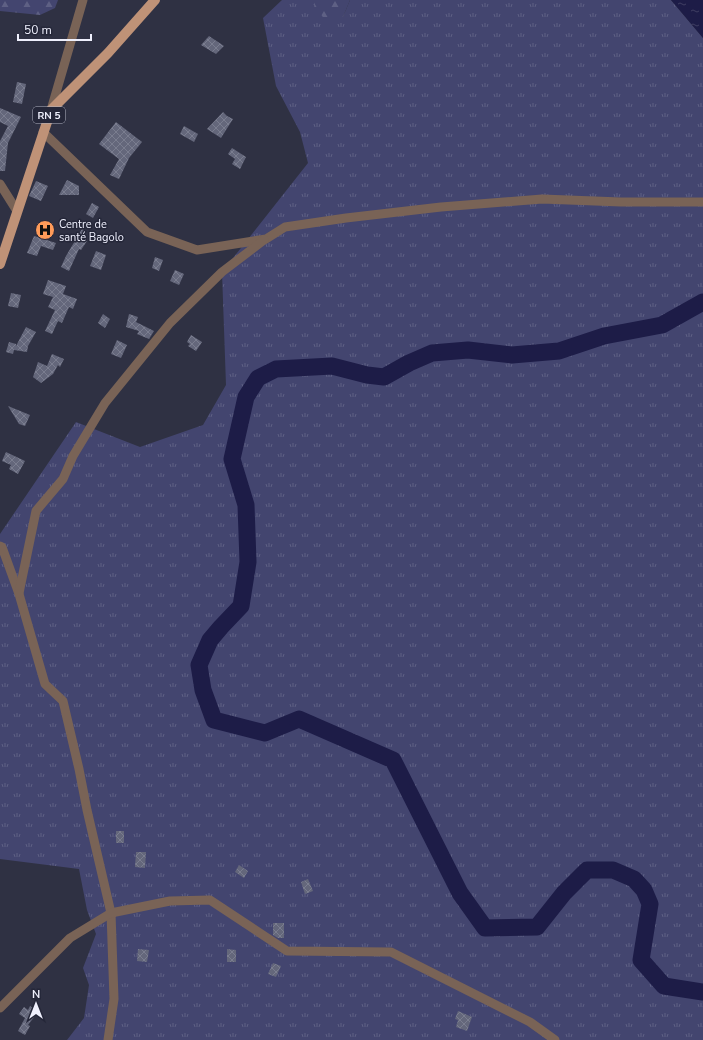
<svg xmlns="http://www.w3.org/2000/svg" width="703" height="1040" viewBox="0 0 703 1040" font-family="'Nunito Sans',sans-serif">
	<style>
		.grass { fill: url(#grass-tufts) }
		.forest { fill: url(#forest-firs) }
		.water { fill: url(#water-ripples) }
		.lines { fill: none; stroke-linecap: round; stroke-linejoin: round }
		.river { stroke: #1d1c47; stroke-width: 17 }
		.building { fill: url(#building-cross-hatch) }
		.minor { stroke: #796356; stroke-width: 9 }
		.primary { stroke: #bf9277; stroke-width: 10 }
		.labels { text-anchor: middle; stroke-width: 3; stroke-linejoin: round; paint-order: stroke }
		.shield { fill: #252739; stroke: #b2b4c2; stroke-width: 1 }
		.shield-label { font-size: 10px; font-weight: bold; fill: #eff0fd }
		.poi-label { font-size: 11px; fill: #eff0fd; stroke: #252739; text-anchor: start }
	</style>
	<defs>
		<pattern id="grass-tufts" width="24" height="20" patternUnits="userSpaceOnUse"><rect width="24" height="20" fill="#43456f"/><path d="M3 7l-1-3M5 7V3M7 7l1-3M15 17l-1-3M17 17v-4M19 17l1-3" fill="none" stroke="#5e6084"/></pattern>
		<pattern id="forest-firs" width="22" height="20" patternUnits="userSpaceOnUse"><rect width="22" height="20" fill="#43456f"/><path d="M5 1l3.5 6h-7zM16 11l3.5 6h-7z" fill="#5e6084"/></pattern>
		<pattern id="water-ripples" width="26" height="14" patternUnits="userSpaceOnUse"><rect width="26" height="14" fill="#1d1c47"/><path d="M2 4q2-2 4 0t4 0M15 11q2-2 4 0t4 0" fill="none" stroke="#3e3d62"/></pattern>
		<pattern id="building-cross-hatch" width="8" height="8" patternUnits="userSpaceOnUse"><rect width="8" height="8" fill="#64677b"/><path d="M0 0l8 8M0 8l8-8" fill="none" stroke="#7a7d8f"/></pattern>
	</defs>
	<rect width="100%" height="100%" fill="#2f3143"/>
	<!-- grass -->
	<polygon class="grass" points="282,0 314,0 314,5 343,17 350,0 671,0 703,38 703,1040 67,1040 84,1018 89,985 83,968 96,934 87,910 79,869 0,859 0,534 76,422 140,447 203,425 226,385 222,272 308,163 300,132 276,86 263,18"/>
	<!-- forest -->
	<g class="forest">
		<polygon points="0,0 58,0 55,8 40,15 0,11"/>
		<polygon points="314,0 350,0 343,17 325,20 314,5"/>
	</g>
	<!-- water -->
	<polygon class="water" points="671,0 703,0 703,38"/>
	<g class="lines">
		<!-- river -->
		<polyline class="river" points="703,302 662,325 604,336 559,351 512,355 468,350 432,353 409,363 384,377 367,375 332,366 276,369 258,378 246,397 232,459 246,505 248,562 241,606 221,627 210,640 199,665 203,690 214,720 265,733 299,719 393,760 460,893 485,928 537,927 564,893 587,870 613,870 634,879 644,890 650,904 641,960 664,986 703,992"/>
	</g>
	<!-- building -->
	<g class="building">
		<polygon points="209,36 224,46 216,54 201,45"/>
		<polygon points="17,82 26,84 22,104 13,102"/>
		<polygon points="0,108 21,117 8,143 5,171 0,171 0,141 8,126 0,122"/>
		<polygon points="223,112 227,116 233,119 221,138 207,129"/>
		<polygon points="116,122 142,142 129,158 119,179 110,175 119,159 99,144"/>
		<polygon points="184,126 198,134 194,142 180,134"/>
		<polygon points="232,148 246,157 240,169 232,164 235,159 228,154"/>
		<polygon points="67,180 79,186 79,195 59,195"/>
		<polygon points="36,181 48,186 41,201 29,196"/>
		<polygon points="92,203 99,207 93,218 86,214"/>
		<polygon points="82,229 86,231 83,238 87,241 81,250 79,249 69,271 61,267 66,256"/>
		<polygon points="34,236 56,243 53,250 41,246 37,256 27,253"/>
		<polygon points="96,251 106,255 101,270 90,266"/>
		<polygon points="155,257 163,260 159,271 152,268"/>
		<polygon points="175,270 184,274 179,285 170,281"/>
		<polygon points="48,280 66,286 63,294 77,299 73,309 69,307 62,323 58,321 52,334 45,331 55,310 48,307 53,297 43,294"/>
		<polygon points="11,293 21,295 18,308 8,306"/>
		<polygon points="103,314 110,319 105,328 98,323"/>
		<polygon points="129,314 138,317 136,322 154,331 149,339 137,334 139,331 126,327"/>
		<polygon points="26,327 36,332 28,346 27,352 14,350 13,354 6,352 9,342 16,344 16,346"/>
		<polygon points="191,335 202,342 196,351 188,346 190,344 187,342"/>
		<polygon points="117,340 127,345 121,358 111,354"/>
		<polygon points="52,354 64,359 60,367 58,365 53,374 41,383 33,377 38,362 47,366"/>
		<polygon points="8,406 30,415 25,426 19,424"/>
		<polygon points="6,452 25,461 18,474 9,469 11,465 2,461"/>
		<rect x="116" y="831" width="8" height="12"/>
		<polygon points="136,852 146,852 145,868 135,867"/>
		<polygon points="239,865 248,871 244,878 235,872"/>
		<polygon points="308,879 313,891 305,894 301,882"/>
		<polygon points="273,923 284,923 284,938 278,938 273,935"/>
		<polygon points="138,949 149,950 147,962 137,961"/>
		<polygon points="227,949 236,950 236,962 227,962"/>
		<polygon points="273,963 281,966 276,977 268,974"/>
		<polygon points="30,1006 38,1012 28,1025 30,1026 25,1035 18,1031 25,1018 19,1014 24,1007 28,1010"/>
		<polygon points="458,1011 472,1017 467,1031 456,1027 458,1020 455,1019"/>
	</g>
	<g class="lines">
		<!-- minor -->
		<g class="minor">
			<polyline points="51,110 83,0"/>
			<polyline points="43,132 147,232 197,250 266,239 285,227 346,218 441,207 542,199 621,202 703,202"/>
			<polyline points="0,184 17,211"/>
			<polyline points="0,546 2,547 19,594 45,684 63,701 79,769 87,810 111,913 114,999 108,1040"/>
			<polyline points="19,593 36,511 63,479 73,456 105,403 170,323 222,272 264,240"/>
			<polyline points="0,1008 70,938 111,913 170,901 210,900 287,951 391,952 530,1022 555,1040"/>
		</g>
		<!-- primary -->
		<polyline class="primary" points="0,264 51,110 108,53 155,0"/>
	</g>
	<!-- icons -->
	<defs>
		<g id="hospital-disc" transform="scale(1)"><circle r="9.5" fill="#ff9b59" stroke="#252739"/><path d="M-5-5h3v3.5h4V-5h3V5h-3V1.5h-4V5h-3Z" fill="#111"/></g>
	</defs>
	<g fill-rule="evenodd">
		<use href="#hospital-disc" x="45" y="230"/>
	</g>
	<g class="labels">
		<!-- shield labels -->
		<rect class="shield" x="33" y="107" width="32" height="16" rx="3"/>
		<g class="shield-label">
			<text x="49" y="119">RN 5</text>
		</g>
		<!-- poi labels -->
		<g class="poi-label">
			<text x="59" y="228">Centre de<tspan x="59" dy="13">santé Bagolo</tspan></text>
		</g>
	</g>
	<!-- north arrow -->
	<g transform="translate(36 1004)" stroke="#252739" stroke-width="3" paint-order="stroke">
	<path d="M0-3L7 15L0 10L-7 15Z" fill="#eff0fd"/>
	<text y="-6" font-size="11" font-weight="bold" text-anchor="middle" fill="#eff0fd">N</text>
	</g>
	<!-- scale -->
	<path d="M18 34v6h73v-6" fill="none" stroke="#eff0fd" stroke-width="2"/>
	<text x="24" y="34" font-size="12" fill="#eff0fd" stroke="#252739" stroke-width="3" paint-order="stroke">50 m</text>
</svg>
